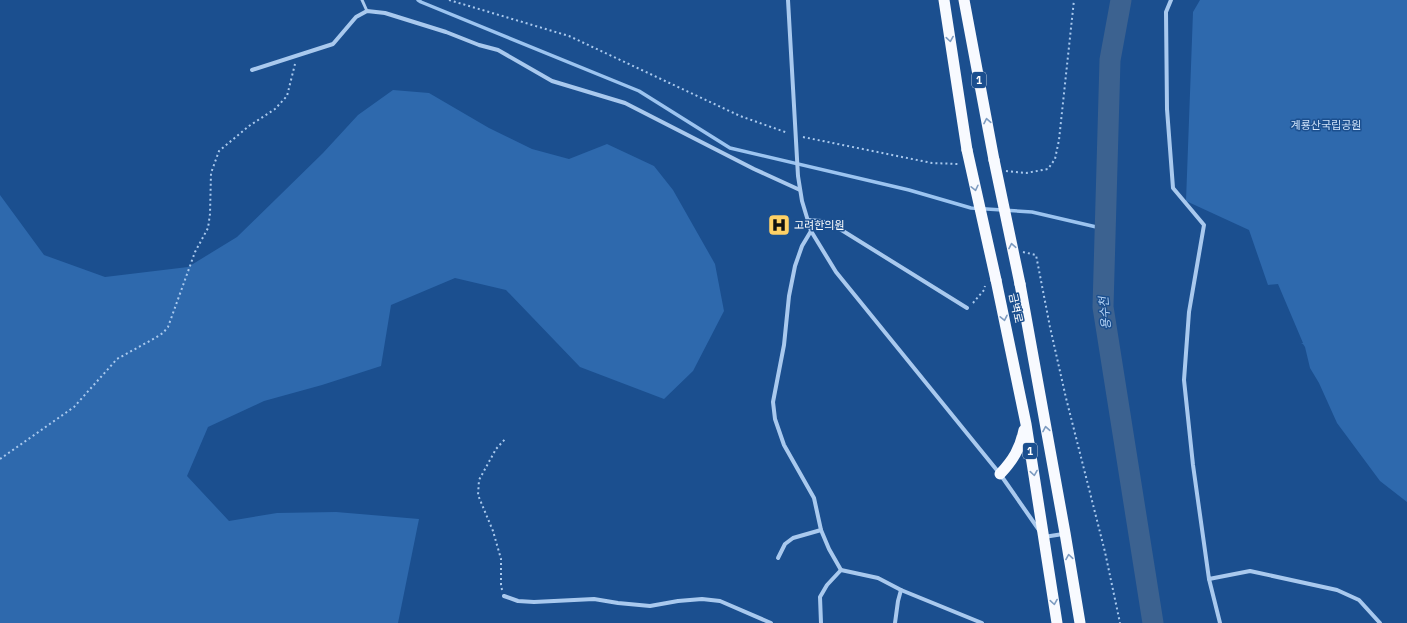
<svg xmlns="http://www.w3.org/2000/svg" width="1407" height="623" viewBox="0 0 1407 623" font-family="'IBM Plex Sans','Noto Sans KR',sans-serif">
  <rect width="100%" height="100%" fill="#1b4f8f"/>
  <g fill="#2e69ad">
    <path d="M1200,0H1407V502L1380,481L1337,423L1319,383L1310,368L1305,347L1303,344H1301L1303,343L1278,284L1268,285L1249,230L1186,201L1193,12Z"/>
    <path d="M393,90L429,93L489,128L532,149L569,159L607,144L654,166L673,190L715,264L724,311L693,371L664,399L580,367L506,290L455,278L391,305L381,366L322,385L264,401L208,427L187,476L229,521L277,513L336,512L419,519L398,623H0V195L44,255L105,277L188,267L237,237L323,153L358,115Z"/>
  </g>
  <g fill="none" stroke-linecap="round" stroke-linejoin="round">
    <path stroke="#9cc4f0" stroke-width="3.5" d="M418,0L421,2L639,91L730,148L909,190L971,208L1032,212L1105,229"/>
    <path stroke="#3c6290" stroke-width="21" d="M1121,0L1110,60L1103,307L1153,623"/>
    <g stroke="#a9c9ee" stroke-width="2" stroke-dasharray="2 3" stroke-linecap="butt">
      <path d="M449,0L569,36L740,116L788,133"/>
      <path d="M803,137L932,163L958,164"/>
      <path d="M1006,171L1026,173L1048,169L1055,159L1059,140L1074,0"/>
      <path d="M1023,252L1036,255L1050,327L1066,398L1105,552L1120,623"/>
      <path d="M973,303L984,290L985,286"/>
      <path d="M0,459L74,407L117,359L155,338L163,333L168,327L195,252L208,228L210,214L211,173L219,151L249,126L275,109L287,96L295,64"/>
      <path d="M502,590L501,585V559L493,531L478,495L479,480L496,449L506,438"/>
    </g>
    <path stroke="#a9c9ee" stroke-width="3" d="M362,0L367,11"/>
    <g stroke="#a9c9ee" stroke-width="4">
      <path d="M788,0L798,176L802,201L811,231L836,272L1000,474L1039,530"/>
      <path d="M1171,0L1166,12L1167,109L1173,188L1204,225L1189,312L1184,380L1193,465L1209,579L1250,571L1337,590L1359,600L1380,623"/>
      <path d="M252,70L333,44L356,17L367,11L385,13L446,32L479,45L498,50L552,81L625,103L754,169L800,190"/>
      <path d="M808,220L822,221L835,226L967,308"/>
      <path d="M811,231L802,246L795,266L789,296L784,345L773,402L775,419L784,445L814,498L821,530L829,549L841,570L878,578L901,590L982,623"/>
      <path d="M1044,537L1063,534"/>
      <path d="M778,558L785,544L793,538L821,530"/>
      <path d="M1209,579L1220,623"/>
      <path d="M504,596L518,601L534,602L594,599L618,603L650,606L678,601L702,599L720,601L771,623"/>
      <path d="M821,623L820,597L827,585L841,570"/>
      <path d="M895,623L898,601L901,590"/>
    </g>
    <g stroke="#f8faff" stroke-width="11">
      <path d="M944,0L967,150"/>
      <path d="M964,0L994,160"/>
      <path d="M996,280L1026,424L1057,623"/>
      <path d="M1020,284L1065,533L1080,623"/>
      <path d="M1000,474C1013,460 1020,449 1024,430"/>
    </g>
    <g stroke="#f8faff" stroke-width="11">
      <path d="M967,150L996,280"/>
      <path d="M994,160L1020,284"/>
    </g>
  </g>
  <defs><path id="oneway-chevron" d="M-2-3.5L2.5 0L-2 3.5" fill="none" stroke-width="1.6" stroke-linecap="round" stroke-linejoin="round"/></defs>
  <g stroke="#7e9cc1">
    <use href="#oneway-chevron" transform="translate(950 39) rotate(81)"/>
    <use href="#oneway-chevron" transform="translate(987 121) rotate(-101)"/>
    <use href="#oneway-chevron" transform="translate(975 188) rotate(77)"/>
    <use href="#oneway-chevron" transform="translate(1012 246) rotate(-101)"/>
    <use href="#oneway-chevron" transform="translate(1004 318) rotate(78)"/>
    <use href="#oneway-chevron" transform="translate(1046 429) rotate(-100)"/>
    <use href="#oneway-chevron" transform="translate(1034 473) rotate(81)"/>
    <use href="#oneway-chevron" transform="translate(1069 557) rotate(-99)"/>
    <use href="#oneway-chevron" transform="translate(1054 602) rotate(81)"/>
  </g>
  <defs>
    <g id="hospital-square" transform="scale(1.15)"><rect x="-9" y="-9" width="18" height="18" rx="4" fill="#ffd166" stroke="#1b4f8f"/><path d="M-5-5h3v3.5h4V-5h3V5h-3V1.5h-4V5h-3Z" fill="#111"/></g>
  </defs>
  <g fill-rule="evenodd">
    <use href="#hospital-square" x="779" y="225"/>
  </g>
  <g text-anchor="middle" stroke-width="3" stroke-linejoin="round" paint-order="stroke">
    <g fill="#1b4f8f" stroke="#bbcadd" stroke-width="1">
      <rect x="972" y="72" width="14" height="16" rx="3"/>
      <rect x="1023" y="443" width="14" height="16" rx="3"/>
    </g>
    <g font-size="10" font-weight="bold" fill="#fff">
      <text x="979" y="84">1</text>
      <text x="1030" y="455">1</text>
    </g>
    <g font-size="11" fill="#cfe3fa" stroke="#1b4f8f">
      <text x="1326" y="129">계룡산국립공원</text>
    </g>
    <g font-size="11" fill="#fff" stroke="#1b4f8f" text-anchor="start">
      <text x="794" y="229">고려한의원</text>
    </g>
    <g font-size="11" fill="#fff" stroke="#1b4f8f">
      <text transform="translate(1016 308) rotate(78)" y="4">금벽로</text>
    </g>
    <g font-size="12" font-style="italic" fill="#b5d3f5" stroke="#1b4f8f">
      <text transform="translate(1105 313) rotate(-95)" y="4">용수천</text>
    </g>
  </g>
</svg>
